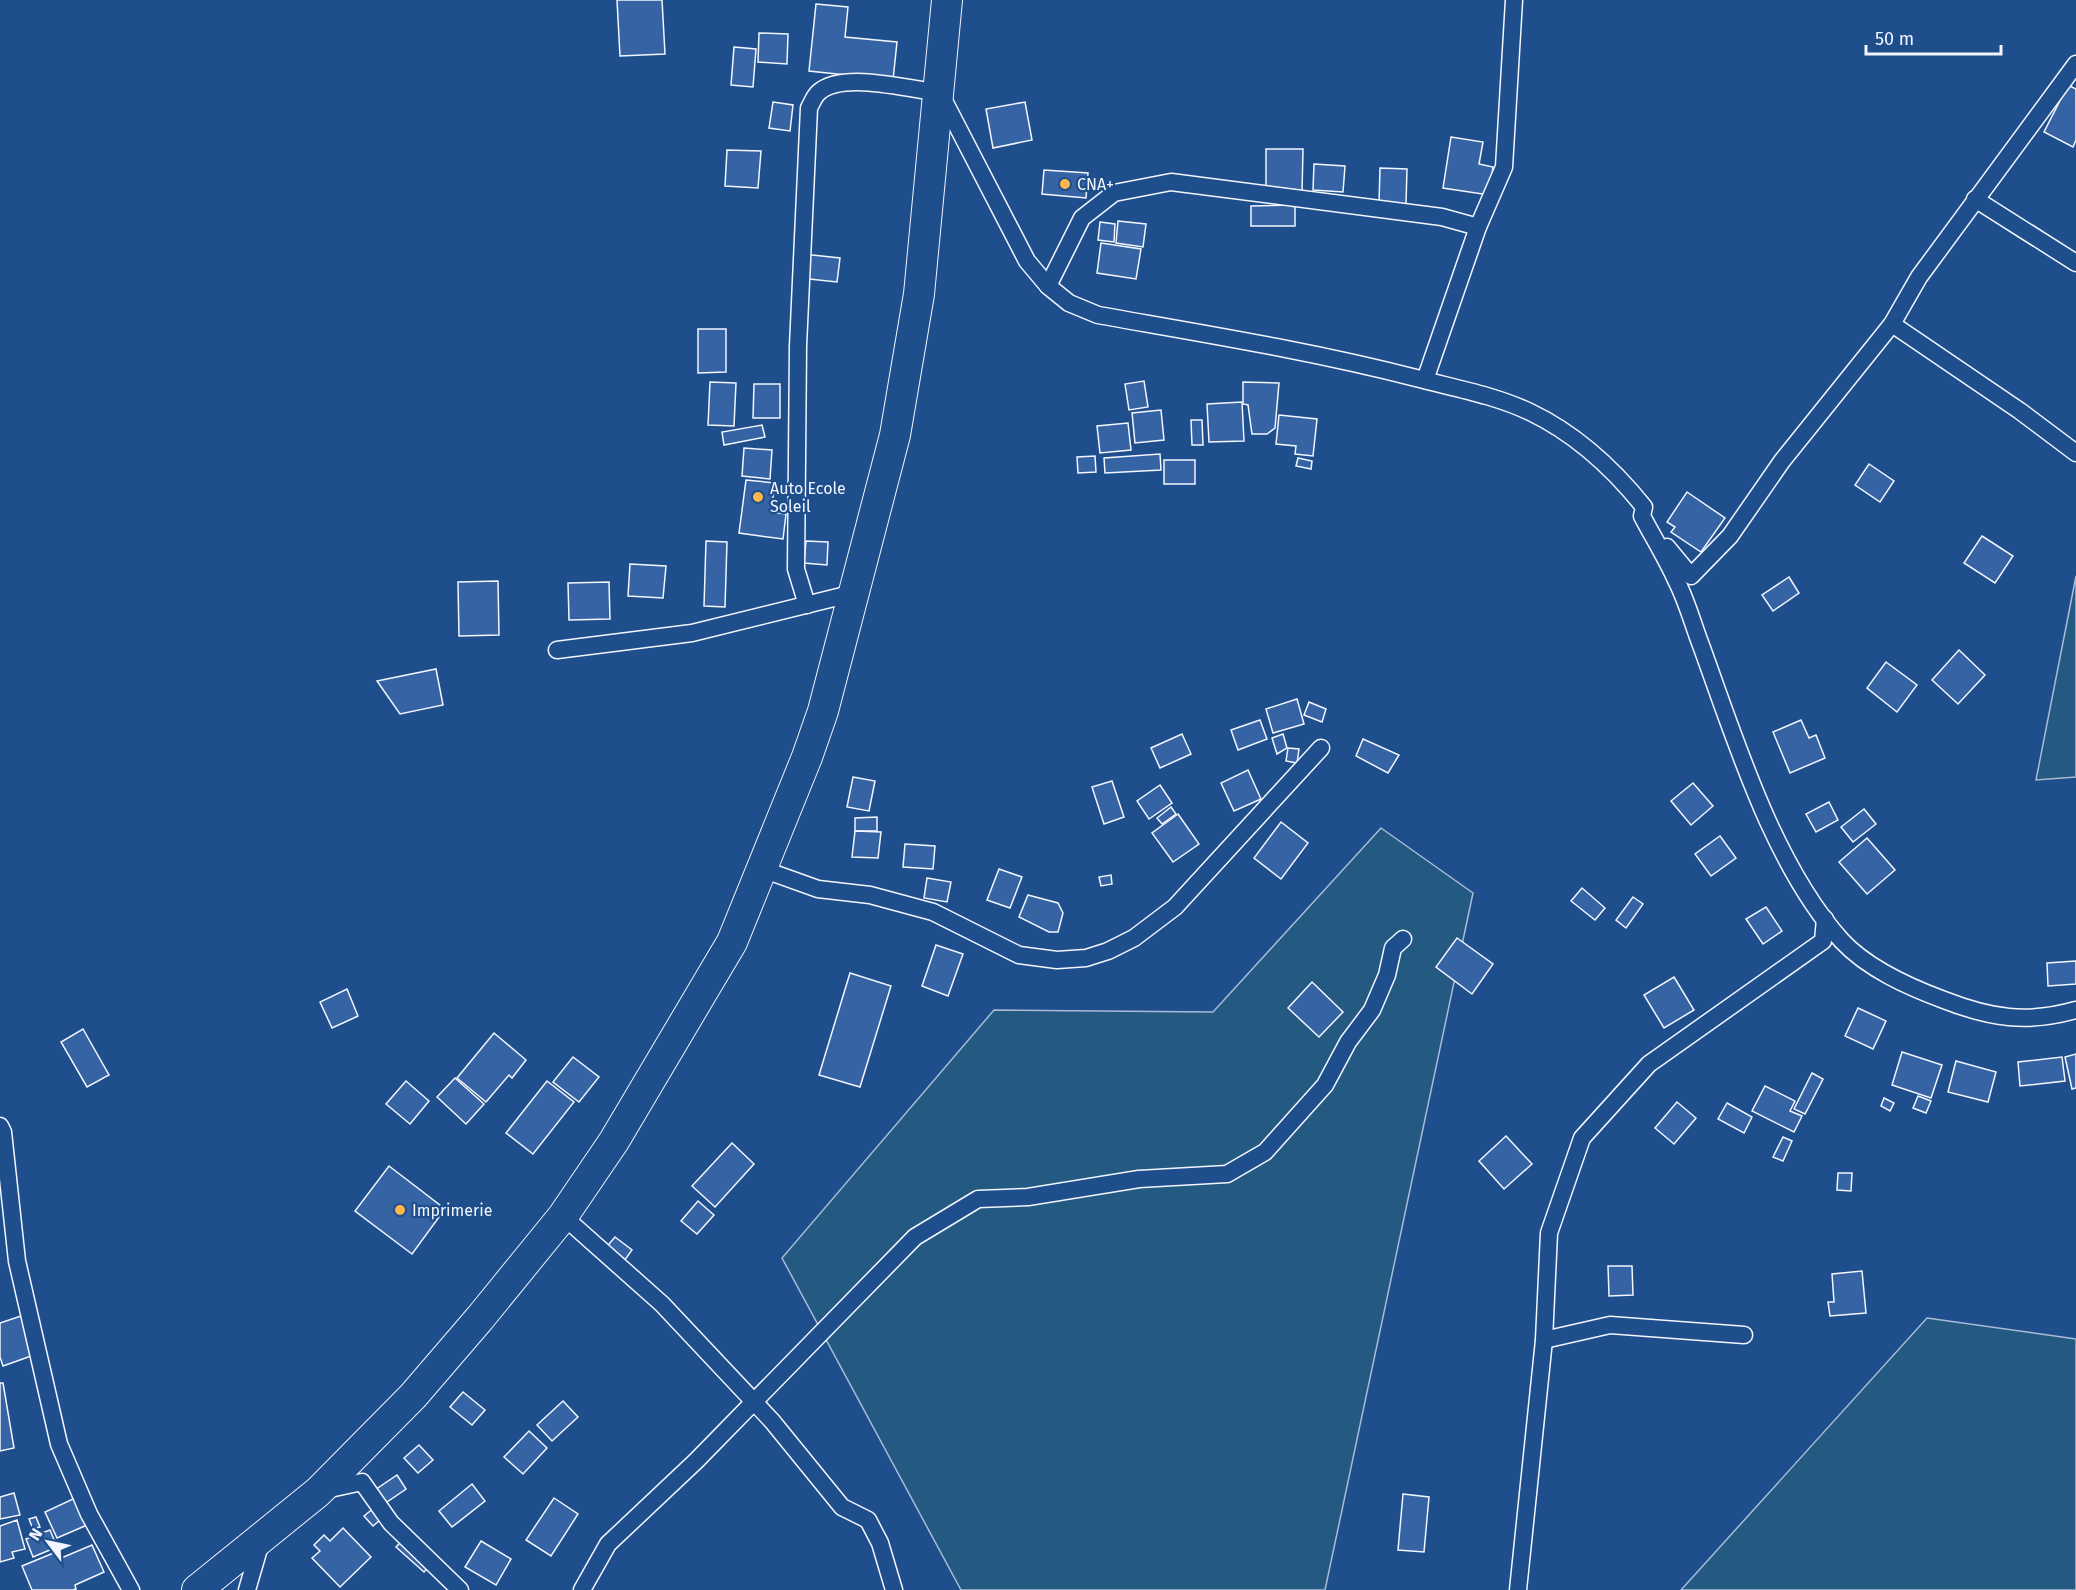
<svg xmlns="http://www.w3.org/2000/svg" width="2076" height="1590" viewBox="0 0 2076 1590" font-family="'Fira Sans',sans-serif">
  <rect width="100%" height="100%" fill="#1f4e8c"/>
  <g fill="#245a82" stroke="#a8bbd7" stroke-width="1.5">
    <path d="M2076,576V777L2036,780Z"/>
    <path d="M1381,828L1473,893L1325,1590H961L782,1258L994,1010L1213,1012Z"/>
    <path d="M1927,1318L2076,1339V1590H1681Z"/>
  </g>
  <g fill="#3563a3" stroke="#f2f6ff" stroke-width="1.5">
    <path d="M617,0H662L665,54L620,56Z"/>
    <path d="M816,4L848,7L845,37L897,42L893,80L809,71Z"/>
    <path d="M759,33L788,34L787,64L758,62Z"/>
    <path d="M734,47L756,49L753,87L731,85Z"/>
    <path d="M2068,85L2076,89V140L2073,147L2044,132Z"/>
    <path d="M773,102L793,105L790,131L769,128Z"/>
    <path d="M1025,102L1032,140L993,148L986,109Z"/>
    <path d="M1451,137L1483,142L1479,164L1493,167L1489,195L1443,188Z"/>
    <path d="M1266,149H1303L1302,193H1266Z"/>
    <path d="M727,150L761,151L758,188L725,186Z"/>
    <path d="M1314,164L1345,166L1343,192L1313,190Z"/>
    <path d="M1380,168L1407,169L1406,204L1379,203Z"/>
    <path d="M1044,170L1088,173L1086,198L1042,194Z"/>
    <path d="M1295,205V226H1251V206Z"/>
    <path d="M1118,221L1146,224L1143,247L1116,243Z"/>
    <path d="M1100,222L1115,224L1114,242L1098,240Z"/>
    <path d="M1101,243L1141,249L1136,279L1097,273Z"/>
    <path d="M803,254L840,258L837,282L800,278Z"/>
    <path d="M698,329H726V372L698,373Z"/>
    <path d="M1144,381L1148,407L1129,410L1125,384Z"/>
    <path d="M710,382L736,383L734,426L708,425Z"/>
    <path d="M1243,382L1279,383L1275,428L1267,434H1252L1248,405L1243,404Z"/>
    <path d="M754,384H780V418H753Z"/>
    <path d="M1242,402L1244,441L1209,442L1207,404Z"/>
    <path d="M1161,410L1164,440L1135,443L1132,413Z"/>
    <path d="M1279,415L1317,419L1313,456L1295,454L1296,446L1276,444Z"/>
    <path d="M1191,420H1202L1203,445H1192Z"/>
    <path d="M1128,423L1131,450L1100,453L1097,426Z"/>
    <path d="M762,425L765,437L724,445L722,432Z"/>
    <path d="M744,448L772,450L770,479L742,476Z"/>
    <path d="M1160,454L1161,470L1105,473L1104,458Z"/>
    <path d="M1095,456L1096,472L1078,473L1077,457Z"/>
    <path d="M1298,458L1312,461L1311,469L1296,466Z"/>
    <rect x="1164" y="460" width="31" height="24"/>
    <path d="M1869,464L1894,481L1880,502L1855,485Z"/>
    <path d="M746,480L775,483L771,512L786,514L783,539L739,533Z"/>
    <path d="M1687,492L1725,518L1701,552L1671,532L1675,527L1667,522Z"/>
    <path d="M1982,536L2013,556L1995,583L1964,563Z"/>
    <path d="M706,541L727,542L725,607L704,606Z"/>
    <path d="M806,541L828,542L827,565L804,563Z"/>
    <path d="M630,564L666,566L663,598L628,596Z"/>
    <path d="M1789,577L1799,593L1773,611L1762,595Z"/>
    <path d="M498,581L499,635L459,636L458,582Z"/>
    <path d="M609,582L610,619L569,620L568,583Z"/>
    <path d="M1959,650L1985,675L1958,704L1932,680Z"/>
    <path d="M1886,662L1917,685L1897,712L1867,688Z"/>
    <path d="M436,669L443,705L400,714L377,681Z"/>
    <path d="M1297,699L1304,724L1273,733L1266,709Z"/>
    <path d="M1309,702L1326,709L1322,722L1304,715Z"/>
    <path d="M1260,720L1267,739L1238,750L1231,730Z"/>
    <path d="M1801,720L1809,738L1816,735L1825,758L1790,773L1773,732Z"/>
    <path d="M1182,734L1191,754L1160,768L1151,748Z"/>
    <path d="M1283,734L1287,748L1277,754L1272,738Z"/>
    <path d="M1363,739L1399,755L1388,773L1356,756Z"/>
    <path d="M1288,748L1299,749L1297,763L1286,761Z"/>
    <path d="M1248,770L1261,799L1234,811L1221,783Z"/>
    <path d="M853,777L875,781L869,811L847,807Z"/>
    <path d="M1112,781L1124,817L1104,824L1092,787Z"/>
    <path d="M1693,783L1713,806L1691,825L1671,801Z"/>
    <path d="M1160,785L1172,803L1149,819L1137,801Z"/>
    <path d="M1829,802L1838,820L1816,832L1806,814Z"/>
    <path d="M1171,807L1176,814L1162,824L1157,818Z"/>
    <path d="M1864,809L1876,824L1853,842L1841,827Z"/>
    <path d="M1178,814L1199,844L1173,862L1152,833Z"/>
    <path d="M877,817V831H855V818Z"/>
    <path d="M1281,822L1308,843L1281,879L1254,858Z"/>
    <path d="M855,831L881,832L878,858L852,857Z"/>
    <path d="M1720,836L1736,858L1711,876L1695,854Z"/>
    <path d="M1867,838L1895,870L1867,894L1839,862Z"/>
    <path d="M905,844L935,846L933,869L903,867Z"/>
    <path d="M999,869L1022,877L1010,908L987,900Z"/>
    <path d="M1111,875L1112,884L1101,886L1099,877Z"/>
    <path d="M927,878L951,882L947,902L924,898Z"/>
    <path d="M1582,888L1605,908L1595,920L1571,901Z"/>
    <path d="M1028,895L1058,903L1063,913L1058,932H1049L1019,917Z"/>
    <path d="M1633,897L1643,904L1626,928L1616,920Z"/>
    <path d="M1766,907L1782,931L1763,944L1746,919Z"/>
    <path d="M1457,938L1493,964L1472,994L1436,967Z"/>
    <path d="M936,945L963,954L948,996L922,986Z"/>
    <path d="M2076,961V984L2048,986L2047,963Z"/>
    <path d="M850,973L891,986L860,1087L819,1075Z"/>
    <path d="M1674,977L1694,1010L1664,1028L1644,995Z"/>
    <path d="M1312,982L1343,1012L1319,1037L1288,1008Z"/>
    <path d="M347,989L358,1016L332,1028L320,1002Z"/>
    <path d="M1858,1008L1886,1021L1873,1049L1845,1036Z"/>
    <path d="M83,1029L109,1075L87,1087L61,1042Z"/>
    <path d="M494,1033L526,1060L512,1078L509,1075L486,1102L457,1078Z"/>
    <path d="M1902,1052L1942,1065L1931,1098L1892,1085Z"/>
    <path d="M2076,1054V1088L2072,1089L2065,1057Z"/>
    <path d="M573,1057L599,1077L579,1102L553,1082Z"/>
    <path d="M2062,1057L2065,1081L2020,1086L2018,1062Z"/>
    <path d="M1956,1061L1996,1072L1988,1102L1948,1092Z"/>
    <path d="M1812,1073L1823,1079L1805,1114L1794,1109Z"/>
    <path d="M455,1078L484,1104L466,1124L437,1097Z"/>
    <path d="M406,1081L429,1101L410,1124L386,1104Z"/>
    <path d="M547,1081L574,1102L533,1154L506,1133Z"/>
    <path d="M1765,1086L1795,1101L1790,1111L1802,1116L1794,1132L1752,1111Z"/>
    <path d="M1918,1096L1931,1101L1926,1113L1913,1108Z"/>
    <path d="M1884,1098L1894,1103L1890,1111L1881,1106Z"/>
    <path d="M1677,1102L1696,1118L1674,1144L1655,1128Z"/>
    <path d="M1727,1103L1752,1117L1744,1133L1718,1119Z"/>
    <path d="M1506,1136L1532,1164L1504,1189L1479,1161Z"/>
    <path d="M1783,1137L1792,1141L1783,1161L1773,1157Z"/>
    <path d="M732,1143L754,1164L715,1207L692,1186Z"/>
    <path d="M389,1166L445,1209L412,1254L355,1211Z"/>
    <path d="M1838,1173H1852L1851,1191L1837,1190Z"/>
    <path d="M698,1201L714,1215L697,1234L681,1221Z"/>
    <path d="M615,1237L632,1250L622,1264L604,1250Z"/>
    <path d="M1608,1266H1632L1633,1295L1609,1296Z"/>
    <path d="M1862,1271L1866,1313L1830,1316L1828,1302H1834L1832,1274Z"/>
    <path d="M21,1316L34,1355L3,1366L0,1357V1323Z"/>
    <path d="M0,1383H3L14,1448L0,1451Z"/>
    <path d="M463,1392L485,1410L472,1425L450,1407Z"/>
    <path d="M563,1401L578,1417L552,1441L537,1425Z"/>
    <path d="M529,1431L547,1448L523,1474L504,1457Z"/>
    <path d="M419,1445L433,1460L418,1473L404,1458Z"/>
    <path d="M397,1475L406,1489L384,1504L375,1490Z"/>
    <path d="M472,1484L485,1501L452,1527L439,1511Z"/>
    <path d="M14,1493L20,1515L0,1519V1497Z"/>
    <path d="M1403,1494L1429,1497L1424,1552L1398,1550Z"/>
    <path d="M75,1498L87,1525L57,1538L45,1512Z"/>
    <path d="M554,1498L578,1514L551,1556L526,1540Z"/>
    <path d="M380,1503L388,1513L373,1526L364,1516Z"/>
    <path d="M36,1517L40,1527L33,1529L29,1519Z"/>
    <path d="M17,1520L25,1549L12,1552L14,1558L0,1562V1526Z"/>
    <path d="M343,1528L371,1557L340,1587L312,1558L320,1551L314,1545L324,1535L330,1541Z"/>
    <path d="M50,1530L57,1547L33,1557L26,1539Z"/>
    <path d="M405,1538L433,1562L424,1572L396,1547Z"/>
    <path d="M481,1541L511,1559L496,1585L465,1567Z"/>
    <path d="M92,1545L104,1572L75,1585L76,1589L73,1590H32L22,1566L56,1552L59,1559Z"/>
  </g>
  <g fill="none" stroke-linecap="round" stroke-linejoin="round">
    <g stroke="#f2f6ff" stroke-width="19">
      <g id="street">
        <path d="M1975,199L2076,263"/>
        <path d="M1048,286L1082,218L1114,193L1171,182L1442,217L1478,227"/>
        <path d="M1892,324L2020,411L2076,453"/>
        <path d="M1425,380L1478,227L1504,167L1514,0"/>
        <path d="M1667,547L1691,576L1730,536L1782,461L1892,324L1919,277L2076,64"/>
        <path d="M807,605L796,569L798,346L809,108C812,103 814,96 819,92C843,71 909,89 940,93L1027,261L1048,286L1069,303L1098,315C1205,334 1311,351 1416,378C1454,388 1494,395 1530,412C1576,434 1612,467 1644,507L1642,516C1653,537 1666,558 1676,580C1687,601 1693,625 1702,648C1736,742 1774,866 1842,941C1868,969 1909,987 1944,1000C1990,1018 2027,1024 2076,1010"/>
        <path d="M557,650L692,633L854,593"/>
        <path d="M762,869L818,889L870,895L933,912L1019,955L1057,960L1086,958L1108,951L1134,938L1175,907L1321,748"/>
        <path d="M0,1126L3,1132L17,1261L59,1444L89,1514L131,1590"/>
        <path d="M563,1216L662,1304L772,1421L842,1507L868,1520L880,1543L894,1590"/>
        <path d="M1544,1340L1610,1325L1744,1335"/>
        <path d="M325,1490L362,1482L391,1523L460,1590"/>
        <path d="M247,1590L261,1542"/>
        <path d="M582,1590L608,1544L696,1461L915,1237L978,1199L1028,1197L1139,1179L1227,1174L1265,1152L1325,1085L1348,1042L1372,1010L1387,975L1393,948L1403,939"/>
        <path d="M1518,1590L1544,1340L1549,1233L1582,1138L1649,1064L1823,941L1825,919"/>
      </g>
    </g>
    <g stroke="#f2f6ff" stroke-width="32">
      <path id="highway" d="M197,1590L318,1492L413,1396L480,1318L563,1216L614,1141L732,942L807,757L823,711L895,435L919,294L947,0"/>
    </g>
    <use href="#street" stroke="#1f4e8c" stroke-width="16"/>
    <use href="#highway" stroke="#1f4e8c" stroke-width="30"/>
  </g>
  <g fill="#ffb74d" stroke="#1f4e8c" stroke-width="2">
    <circle cx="1065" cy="184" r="6"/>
    <circle cx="758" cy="497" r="6"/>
    <circle cx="400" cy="1210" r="6"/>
  </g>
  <g text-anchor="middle" stroke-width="4.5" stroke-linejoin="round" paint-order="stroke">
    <g font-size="16" fill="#f2f6ff" stroke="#1f4e8c" text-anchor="start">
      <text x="1077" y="190">CNA+</text>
      <text x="770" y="494">Auto Ecole<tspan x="770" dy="18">Soleil</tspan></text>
      <text x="412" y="1216">Imprimerie</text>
    </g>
  </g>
  <g transform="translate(48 1542) rotate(302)" stroke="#1f4e8c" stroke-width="4.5" paint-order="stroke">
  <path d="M0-4.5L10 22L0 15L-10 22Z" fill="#f2f6ff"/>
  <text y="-9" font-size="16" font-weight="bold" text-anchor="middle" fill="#f2f6ff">N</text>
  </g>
  <path d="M1866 45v9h135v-9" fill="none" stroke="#f2f6ff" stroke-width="3"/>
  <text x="1875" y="45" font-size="18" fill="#f2f6ff" stroke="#1f4e8c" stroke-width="4.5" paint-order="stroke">50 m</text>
</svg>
